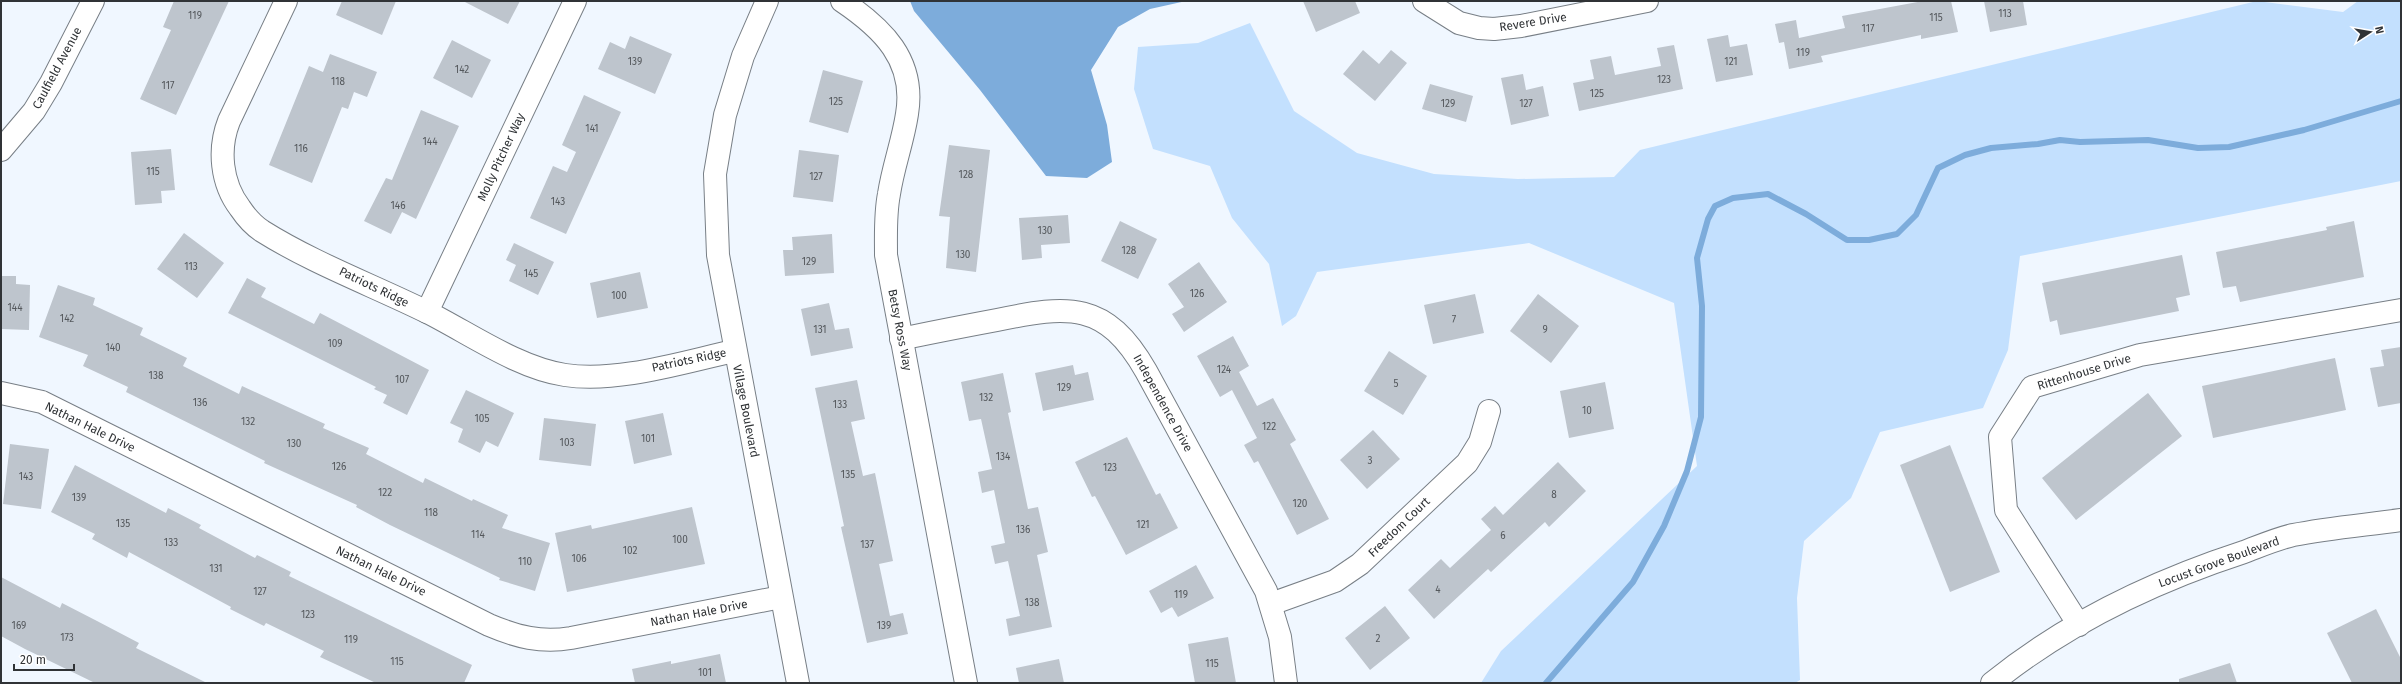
<svg xmlns="http://www.w3.org/2000/svg" width="2402" height="684" viewBox="0 0 2402 684" font-family="'Fira Sans',sans-serif">
  <rect width="100%" height="100%" fill="#f0f7ff"/>
  <path fill="#c3e0fe" d="M2257,1L2343,12L2358,1H2401V181L2020,256L2008,350L1983,408L1880,432L1851,498L1804,541L1797,598L1800,680L1795,683H1481L1501,651L1697,466L1674,303L1529,243L1317,272L1296,316L1282,326L1269,264L1232,218L1210,166L1153,149L1134,89L1138,47L1198,43L1250,23L1294,111L1357,153L1434,174L1518,179L1614,177L1640,150Z"/>
  <path fill="#7dacdb" d="M910,1H1186L1150,9L1118,27L1091,70L1107,125L1112,162L1087,178L1046,176L980,90L914,11Z"/>
  <g fill="none" stroke-linecap="round" stroke-linejoin="round">
    <path stroke="#7dacdb" stroke-width="6" d="M1546,683L1633,582L1664,526L1687,471L1701,417L1702,306L1697,258L1708,219L1715,206L1733,198L1768,194L1806,214L1847,240H1869L1897,234L1916,215L1938,168L1965,155L1991,148L2038,144L2060,140L2080,142L2148,140L2198,148L2229,147L2304,130L2401,101"/>
  </g>
  <g fill="#bec5cd">
    <path d="M174,1H229L176,115L140,99L171,30L163,27Z"/>
    <path d="M342,1H396L382,35L336,15Z"/>
    <path d="M463,1H520L508,24Z"/>
    <path d="M1303,1H1355L1360,13L1316,32Z"/>
    <path d="M1923,1H1951L1958,32L1921,39V35L1821,56L1823,62L1789,69L1784,42L1779,43L1775,24L1796,20L1799,38L1845,28L1842,16Z"/>
    <path d="M1984,1H2023L2027,25L1990,32Z"/>
    <path d="M1728,35L1730,47L1747,44L1753,75L1716,82L1707,39Z"/>
    <path d="M630,36L672,54L655,94L598,69L610,42L625,49Z"/>
    <path d="M452,40L491,60L472,98L433,78Z"/>
    <path d="M1674,45L1683,89L1579,111L1573,83L1594,79L1590,60L1611,56L1615,75L1661,66L1657,48Z"/>
    <path d="M1363,50L1379,64L1391,50L1407,63L1375,101L1343,74Z"/>
    <path d="M330,54L377,72L367,97L354,92L348,109L342,107L312,183L269,165L309,66L323,72Z"/>
    <path d="M823,70L863,81L848,133L809,122Z"/>
    <path d="M1523,74L1526,90L1543,86L1549,116L1511,125L1501,78Z"/>
    <path d="M1430,84L1473,96L1466,122L1422,109Z"/>
    <path d="M584,95L621,112L566,234L530,218L553,166L567,172L576,152L562,145Z"/>
    <path d="M421,110L459,126L416,219L402,212L391,234L364,221L386,178L392,180Z"/>
    <path d="M949,145L990,150L976,272L946,268L950,217L939,216Z"/>
    <path d="M171,149L175,190L161,191L162,203L135,205L131,152Z"/>
    <path d="M799,150L839,155L833,202L793,197Z"/>
    <path d="M1068,215L1070,243L1041,245L1042,258L1022,260L1019,218Z"/>
    <path d="M1120,221L1157,239L1138,279L1101,261Z"/>
    <path d="M2354,221L2364,277L2240,302L2236,286L2223,288L2216,252L2327,230L2326,227Z"/>
    <path d="M184,233L224,263L197,298L157,269Z"/>
    <path d="M832,234L834,273L785,276L783,250H793L792,237Z"/>
    <path d="M514,243L554,262L538,295L509,281L516,265L506,260Z"/>
    <path d="M2182,255L2190,295L2176,298L2179,311L2060,335L2057,320L2050,322L2042,283Z"/>
    <path d="M1199,262L1227,302L1184,332L1172,314L1184,307L1168,284Z"/>
    <path d="M640,272L648,308L597,318L590,283Z"/>
    <path d="M1,276H16V284L30,285L29,330L1,329Z"/>
    <path d="M247,278L266,288L261,297L314,324L320,313L429,370L407,415L383,403L387,395L374,389L376,387L228,313Z"/>
    <path d="M58,285L95,298L93,305L143,328L140,335L187,358L183,366L239,394L242,386L325,424L323,428L369,448L366,454L423,483L425,478L472,501L473,499L508,515L502,528L550,543L535,591L499,580L500,578L390,525L356,507L357,505L264,463L265,461L126,392L128,387L83,366L88,355L39,337Z"/>
    <path d="M1475,294L1484,333L1433,344L1424,305Z"/>
    <path d="M1538,294L1579,326L1551,363L1510,331Z"/>
    <path d="M829,303L835,330L849,328L853,348L811,356L801,309Z"/>
    <path d="M1233,336L1249,366L1239,372L1257,406L1273,398L1296,440L1290,444L1329,519L1297,535L1258,461L1254,463L1244,445L1257,438L1232,390L1220,397L1197,356Z"/>
    <path d="M2401,347V403L2378,407L2370,368L2384,366L2381,350Z"/>
    <path d="M1389,351L1427,376L1403,415L1364,391Z"/>
    <path d="M2335,358L2346,410L2213,438L2202,386Z"/>
    <path d="M1073,365L1075,375L1088,372L1094,400L1043,411L1035,373Z"/>
    <path d="M1003,373L1011,412L1008,413L1028,509L1038,507L1048,552L1037,555L1052,627L1009,636L1006,619L1020,616L1008,561L995,564L991,546L1005,543L994,490L982,493L978,472L992,469L981,419L969,421L961,382Z"/>
    <path d="M857,380L865,419L851,422L863,476L875,473L893,561L879,564L890,616L903,613L908,634L867,643L841,527L844,526L815,388Z"/>
    <path d="M1605,382L1614,429L1569,438L1560,391Z"/>
    <path d="M466,390L514,413L498,447L486,441L480,453L458,442L463,429L450,423Z"/>
    <path d="M2148,393L2182,436L2076,520L2042,478Z"/>
    <path d="M663,413L672,455L634,464L625,421Z"/>
    <path d="M544,418L596,424L591,466L539,460Z"/>
    <path d="M1373,430L1400,459L1367,489L1340,460Z"/>
    <path d="M1127,437L1156,495L1160,493L1178,528L1126,555L1095,496L1092,497L1075,462Z"/>
    <path d="M10,444L49,449L41,509L3,504Z"/>
    <path d="M1950,445L2000,572L1950,592L1900,465Z"/>
    <path d="M1558,462L1586,491L1549,527L1545,522L1491,572L1488,569L1434,619L1408,590L1441,559L1450,568L1491,530L1481,519L1495,506L1503,515Z"/>
    <path d="M75,465L166,513L168,508L201,525L199,528L255,558L257,555L291,572L289,576L472,665L464,683H376L320,657L324,651L266,623L264,626L230,609L231,607L129,552L127,558L92,539L95,534L51,512Z"/>
    <path d="M692,507L705,564L567,592L555,533L591,525L592,529Z"/>
    <path d="M1196,565L1214,598L1178,617L1172,607L1161,613L1149,591Z"/>
    <path d="M1,577L60,608L62,603L97,621L139,643L136,648L207,683H95L25,649L1,636Z"/>
    <path d="M1385,606L1410,638L1370,670L1345,638Z"/>
    <path d="M2376,609L2401,659V683H2352L2327,633Z"/>
    <path d="M1228,637L1236,683H1195L1188,644Z"/>
    <path d="M720,654L726,683H635L632,669L671,661V664Z"/>
    <path d="M1059,659L1064,683H1019L1016,668Z"/>
    <path d="M2230,663L2237,683H2179V679Z"/>
  </g>
  <g fill="none" stroke-linecap="round" stroke-linejoin="round">
    <g stroke="#787f86" stroke-width="24">
      <g id="minor">
        <path d="M286,1L229,121C218,149 221,183 240,208C246,217 253,225 262,231C313,263 372,285 427,312C469,333 518,368 565,375C618,383 683,362 734,351"/>
        <path d="M767,1L743,56L725,115L715,174L718,255L798,683"/>
        <path d="M842,1C882,28 916,60 907,114C903,141 893,167 889,194C885,214 886,234 886,255L966,683"/>
        <path d="M1424,1L1459,23L1479,28L1494,29L1521,26L1647,1"/>
        <path d="M1,150L34,111L51,83L93,1"/>
        <path d="M427,312L575,1"/>
        <path d="M901,339C933,332 965,326 997,320C1069,305 1106,301 1146,371L1266,591L1280,637L1286,683"/>
        <path d="M1,393L42,402L489,625C517,637 541,643 571,638L781,597"/>
        <path d="M1271,604L1335,581L1360,564L1467,463L1480,442L1489,411"/>
        <path d="M2079,625L2006,510L2000,437L2032,387L2140,355L2401,310"/>
        <path d="M1992,683C2065,624 2155,581 2244,552C2260,546 2276,539 2293,535C2328,528 2365,525 2401,520"/>
      </g>
    </g>
    <use href="#minor" stroke="#fff" stroke-width="22"/>
  </g>
  <g text-anchor="middle" stroke-width="4" stroke-linejoin="round" paint-order="stroke">
    <g font-size="10" fill="#54585c">
      <text x="2005" y="17">113</text>
      <text x="195" y="19">119</text>
      <text x="1936" y="21">115</text>
      <text x="1868" y="32">117</text>
      <text x="1803" y="56">119</text>
      <text x="635" y="65">139</text>
      <text x="1731" y="65">121</text>
      <text x="462" y="73">142</text>
      <text x="1664" y="83">123</text>
      <text x="338" y="85">118</text>
      <text x="168" y="89">117</text>
      <text x="1597" y="97">125</text>
      <text x="836" y="105">125</text>
      <text x="1448" y="107">129</text>
      <text x="1526" y="107">127</text>
      <text x="592" y="132">141</text>
      <text x="430" y="145">144</text>
      <text x="301" y="152">116</text>
      <text x="153" y="175">115</text>
      <text x="966" y="178">128</text>
      <text x="816" y="180">127</text>
      <text x="558" y="205">143</text>
      <text x="398" y="209">146</text>
      <text x="1045" y="234">130</text>
      <text x="1129" y="254">128</text>
      <text x="963" y="258">130</text>
      <text x="809" y="265">129</text>
      <text x="191" y="270">113</text>
      <text x="531" y="277">145</text>
      <text x="1197" y="297">126</text>
      <text x="619" y="299">100</text>
      <text x="15" y="311">144</text>
      <text x="67" y="322">142</text>
      <text x="1454" y="323">7</text>
      <text x="820" y="333">131</text>
      <text x="1545" y="333">9</text>
      <text x="335" y="347">109</text>
      <text x="113" y="351">140</text>
      <text x="1224" y="373">124</text>
      <text x="156" y="379">138</text>
      <text x="402" y="383">107</text>
      <text x="1396" y="387">5</text>
      <text x="1064" y="391">129</text>
      <text x="986" y="401">132</text>
      <text x="200" y="406">136</text>
      <text x="840" y="408">133</text>
      <text x="1587" y="414">10</text>
      <text x="482" y="422">105</text>
      <text x="248" y="425">132</text>
      <text x="1269" y="430">122</text>
      <text x="648" y="442">101</text>
      <text x="567" y="446">103</text>
      <text x="294" y="447">130</text>
      <text x="1003" y="460">134</text>
      <text x="1370" y="464">3</text>
      <text x="339" y="470">126</text>
      <text x="1110" y="471">123</text>
      <text x="848" y="478">135</text>
      <text x="26" y="480">143</text>
      <text x="385" y="496">122</text>
      <text x="1554" y="498">8</text>
      <text x="79" y="501">139</text>
      <text x="1300" y="507">120</text>
      <text x="431" y="516">118</text>
      <text x="123" y="527">135</text>
      <text x="1143" y="528">121</text>
      <text x="1023" y="533">136</text>
      <text x="478" y="538">114</text>
      <text x="1503" y="539">6</text>
      <text x="680" y="543">100</text>
      <text x="171" y="546">133</text>
      <text x="867" y="548">137</text>
      <text x="630" y="554">102</text>
      <text x="579" y="562">106</text>
      <text x="525" y="565">110</text>
      <text x="216" y="572">131</text>
      <text x="1438" y="593">4</text>
      <text x="260" y="595">127</text>
      <text x="1181" y="598">119</text>
      <text x="1032" y="606">138</text>
      <text x="308" y="618">123</text>
      <text x="19" y="629">169</text>
      <text x="884" y="629">139</text>
      <text x="67" y="641">173</text>
      <text x="1378" y="642">2</text>
      <text x="351" y="643">119</text>
      <text x="397" y="665">115</text>
      <text x="1212" y="667">115</text>
      <text x="705" y="676">101</text>
    </g>
    <g font-size="12" fill="#303336" stroke="#fff">
      <text transform="translate(1533 22) rotate(-9)" y="4">Revere Drive</text>
      <text transform="translate(57 68) rotate(-62)" y="4">Caulfield Avenue</text>
      <text transform="translate(501 157) rotate(-65)" y="4">Molly Pitcher Way</text>
      <text transform="translate(374 287) rotate(26)" y="4">Patriots Ridge</text>
      <text transform="translate(900 330) rotate(79)" y="4">Betsy Ross Way</text>
      <text transform="translate(689 360) rotate(-12)" y="4">Patriots Ridge</text>
      <text transform="translate(2084 372) rotate(-17)" y="4">Rittenhouse Drive</text>
      <text transform="translate(1163 403) rotate(61)" y="4">Independence Drive</text>
      <text transform="translate(746 411) rotate(79)" y="4">Village Boulevard</text>
      <text transform="translate(90 427) rotate(26)" y="4">Nathan Hale Drive</text>
      <text transform="translate(1399 527) rotate(-44)" y="4">Freedom Court</text>
      <text transform="translate(2219 562) rotate(-20)" y="4">Locust Grove Boulevard</text>
      <text transform="translate(381 571) rotate(26)" y="4">Nathan Hale Drive</text>
      <text transform="translate(699 613) rotate(-11)" y="4">Nathan Hale Drive</text>
    </g>
  </g>
  <rect width="2402" height="684" fill="none" stroke="#303336" stroke-width="4"/>
  <g transform="translate(2370 32) rotate(78)" stroke="#ffffff" stroke-width="3" paint-order="stroke">
  <path d="M0-3L7 15L0 10L-7 15Z" fill="#303336"/>
  <text y="-6" font-size="11" font-weight="bold" text-anchor="middle" fill="#303336">N</text>
  </g>
  <path d="M14 664v6h60v-6" fill="none" stroke="#303336" stroke-width="2"/>
  <text x="20" y="664" font-size="12" fill="#303336" stroke="#ffffff" stroke-width="3" paint-order="stroke">20 m</text>
</svg>
